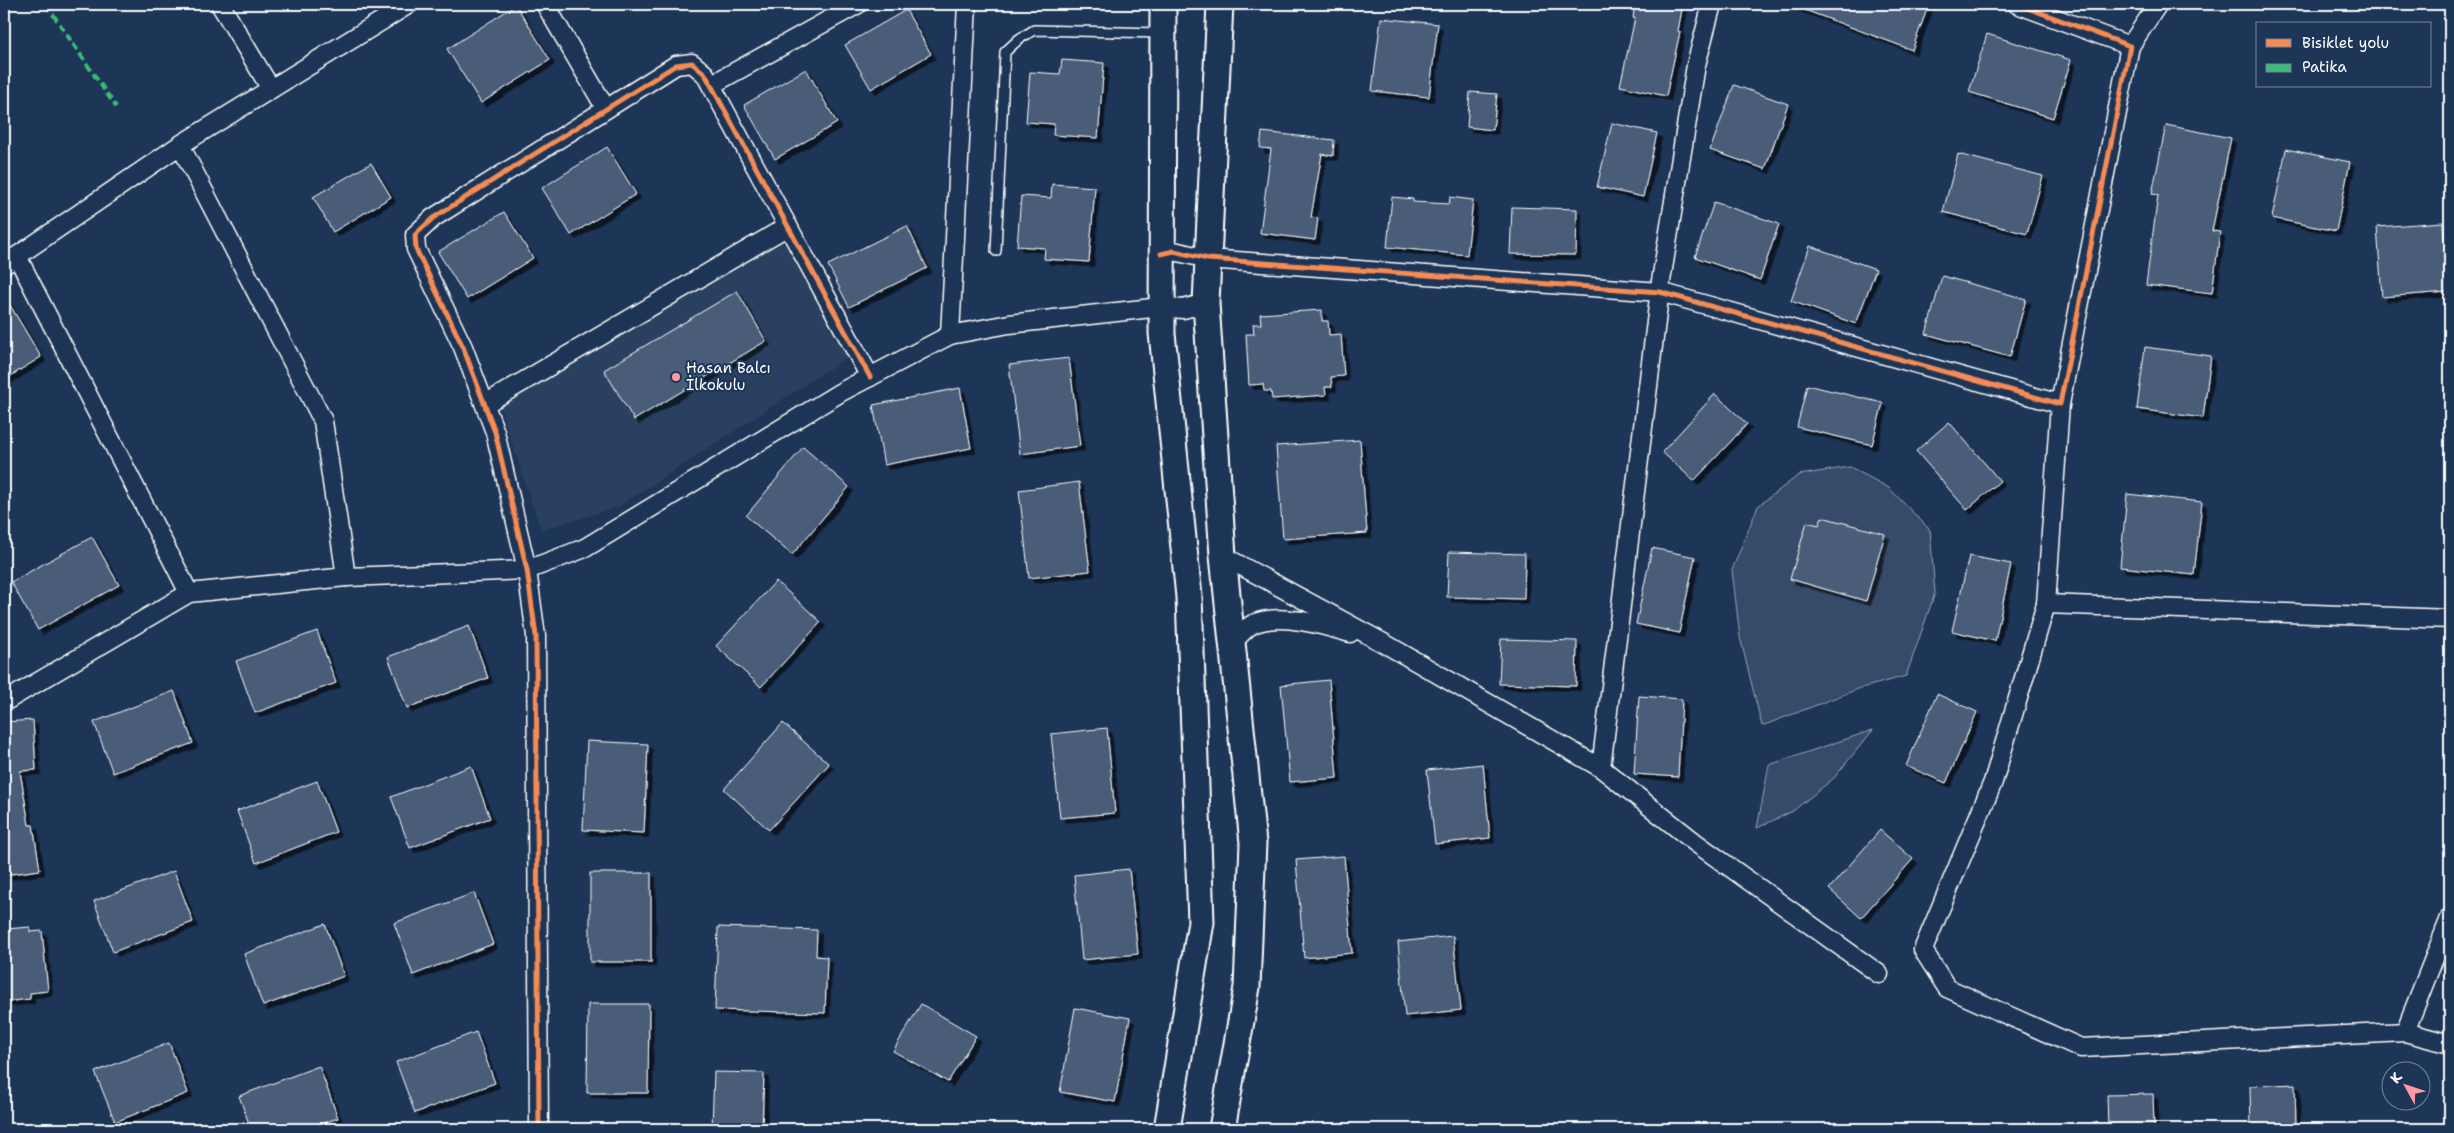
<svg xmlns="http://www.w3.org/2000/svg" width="2454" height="1133" viewBox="0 0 2454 1133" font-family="'Shantell Sans',sans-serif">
  <defs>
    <filter id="shadow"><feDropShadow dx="4.5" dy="4.5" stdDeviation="0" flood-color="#0009"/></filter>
  </defs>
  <rect width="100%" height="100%" fill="#1d3557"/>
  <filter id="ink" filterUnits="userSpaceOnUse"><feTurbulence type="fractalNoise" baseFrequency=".02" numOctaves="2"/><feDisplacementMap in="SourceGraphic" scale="10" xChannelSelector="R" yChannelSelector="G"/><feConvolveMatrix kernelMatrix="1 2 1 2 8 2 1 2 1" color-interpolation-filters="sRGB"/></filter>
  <g filter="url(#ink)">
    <g fill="#2a4161">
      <path d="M2075,4H2132L2128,9L2103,13Z"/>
      <path d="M783,239L849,356L618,507L541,530L497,398Z"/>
    </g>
    <g fill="#364b69" stroke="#9aa5b4">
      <path d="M1850,467L1889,488L1930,530L1935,593L1906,676L1858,689L1762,726L1740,637L1732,570L1758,506L1799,475Z"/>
      <path d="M1873,730L1834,778L1793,811L1757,828L1769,765Z"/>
    </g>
    <g fill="#4a5d79" stroke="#fff" filter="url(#shadow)">
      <path d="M1635,4H1683L1678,31L1680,32L1666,96L1620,86L1635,18H1633Z"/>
      <path d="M1794,4H1929L1912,50L1794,6Z"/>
      <path d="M516,5L550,60L481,103L447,49Z"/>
      <path d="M906,10L931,54L871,89L845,45Z"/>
      <path d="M1381,18L1438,24L1429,97L1372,91Z"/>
      <path d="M1987,34L2071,60L2053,118L1969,92Z"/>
      <path d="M1062,60L1104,63L1098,138L1053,135L1054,124L1026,122L1030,72L1060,74Z"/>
      <path d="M806,69L837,123L775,159L744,105Z"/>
      <path d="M1734,85L1788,104L1765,169L1710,150Z"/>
      <path d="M1470,92L1497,94L1493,130L1467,127Z"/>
      <path d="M1612,123L1657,133L1643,197L1597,187Z"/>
      <path d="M2166,125L2231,138L2212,231L2220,232L2212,293L2146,285L2158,195L2152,194Z"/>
      <path d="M1262,132L1334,140L1333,156L1322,154L1311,217L1318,218L1315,240L1260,233L1271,149L1260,148Z"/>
      <path d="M607,147L636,194L571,235L542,188Z"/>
      <path d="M2286,149L2350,162L2336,231L2272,218Z"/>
      <path d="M1958,154L2043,176L2027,234L1943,212Z"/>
      <path d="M371,163L391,197L333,232L313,197Z"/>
      <path d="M1052,184L1095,187L1089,262L1044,259L1045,248L1017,246L1021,196L1051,198Z"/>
      <path d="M1392,197L1413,199V202L1449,204L1450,197L1473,200L1467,255L1387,247Z"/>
      <path d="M1714,202L1779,224L1760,280L1695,257Z"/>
      <path d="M1512,207L1577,209L1576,255L1510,254Z"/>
      <path d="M504,212L533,258L467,299L438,252Z"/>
      <path d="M2443,222L2448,292L2382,297L2377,227Z"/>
      <path d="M907,226L927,268L849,307L828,265Z"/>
      <path d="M1810,246L1876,269L1856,324L1791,301Z"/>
      <path d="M1942,276L2026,299L2010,357L1926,334Z"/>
      <path d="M737,291L766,341L634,420L604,370Z"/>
      <path d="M4,295L41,357L4,380Z"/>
      <path d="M1322,310V321H1328L1329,335L1341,334L1344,376L1331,377L1332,387H1325L1326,395L1272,399L1271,391H1264L1263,384L1249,385L1246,334H1254L1253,324H1261L1260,314Z"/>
      <path d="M2145,347L2211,356L2203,418L2137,409Z"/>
      <path d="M1069,358L1080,446L1020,454L1009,365Z"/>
      <path d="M1807,385L1883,403L1872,445L1797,427Z"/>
      <path d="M960,388L971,448L884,465L873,405Z"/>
      <path d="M1715,394L1747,424L1694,481L1662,452Z"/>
      <path d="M1949,422L2000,481L1967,510L1916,451Z"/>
      <path d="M1360,440L1367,533L1283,539L1276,446Z"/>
      <path d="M803,447L849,487L792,555L746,516Z"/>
      <path d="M1079,482L1090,571L1029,578L1019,490Z"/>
      <path d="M2127,494L2202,502L2194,575L2120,567Z"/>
      <path d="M1822,517L1885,534L1866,601L1790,579L1807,522L1819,525Z"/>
      <path d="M92,537L119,585L38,630L11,582Z"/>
      <path d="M1652,548L1695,557L1679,633L1636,624Z"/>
      <path d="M1449,552L1525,554L1524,599L1447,597Z"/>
      <path d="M1969,556L2011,564L1995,641L1952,631Z"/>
      <path d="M776,581L821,622L761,687L716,646Z"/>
      <path d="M469,626L488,678L407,708L388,657Z"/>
      <path d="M317,631L336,683L255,713L236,661Z"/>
      <path d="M1501,639L1577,641L1576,686L1499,684Z"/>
      <path d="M1329,680L1337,778L1290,782L1281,685Z"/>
      <path d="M174,691L193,743L113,773L94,722Z"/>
      <path d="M1937,694L1977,712L1946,783L1906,766Z"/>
      <path d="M1639,696L1682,699L1678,777L1634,774Z"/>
      <path d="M33,720L36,770L20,771L29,825H33L40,870L4,875V722Z"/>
      <path d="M783,723L829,764L769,830L724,789Z"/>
      <path d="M1107,728L1115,813L1060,818L1051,734Z"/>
      <path d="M587,741L648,744L644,833L583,830Z"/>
      <path d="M1483,764L1490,838L1435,844L1427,770Z"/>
      <path d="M471,766L490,818L410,848L391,797Z"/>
      <path d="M317,781L336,832L256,863L237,811Z"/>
      <path d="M1880,830L1913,859L1861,918L1829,889Z"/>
      <path d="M1344,856L1352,953L1304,958L1296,860Z"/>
      <path d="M1129,869L1138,954L1082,960L1074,875Z"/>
      <path d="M174,871L193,922L113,952L94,901Z"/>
      <rect x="590" y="873" width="61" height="89"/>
      <path d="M474,893L493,944L413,975L394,923Z"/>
      <path d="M325,924L344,976L263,1006L244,954Z"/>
      <path d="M30,927V932L42,931L48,991L30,993V999L4,1002V949L8,948L6,929Z"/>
      <path d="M718,927L817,930L816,956L827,957L825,1013L715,1010Z"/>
      <path d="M1453,936L1461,1010L1405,1016L1398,942Z"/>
      <path d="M588,1004H649L648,1093H587Z"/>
      <path d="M921,1004L976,1036L948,1082L893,1051Z"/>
      <path d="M1075,1008L1130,1018L1115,1102L1060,1092Z"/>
      <path d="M476,1032L495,1083L415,1113L396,1062Z"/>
      <path d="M169,1043L188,1093L115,1122L95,1072Z"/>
      <path d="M319,1066L338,1118L307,1129H251L239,1096Z"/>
      <path d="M714,1072L764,1073L762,1129H712Z"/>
      <path d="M2295,1084L2296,1129H2251L2250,1086Z"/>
      <path d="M2153,1094L2154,1129H2108L2107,1095Z"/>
    </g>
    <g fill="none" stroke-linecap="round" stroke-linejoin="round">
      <g stroke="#fff" stroke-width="12">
        <path id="lane" d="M996,251L1005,52L1019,39L1034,30L1160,33"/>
      </g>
      <g stroke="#fff" stroke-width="21">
        <g id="street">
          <path d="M220,4L271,89"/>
          <path d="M545,4L606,109"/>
          <path d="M2130,46L2158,4"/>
          <path d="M711,85L858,4"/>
          <path d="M180,145L323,421L346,577"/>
          <path d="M1161,254L1174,251L1208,259L1660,292L2060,404L2130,46L2017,4"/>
          <path d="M17,256L189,593"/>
          <path d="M4,265L180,145L409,4"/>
          <path d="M950,335L967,4"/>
          <path d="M485,404L788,226"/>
          <path d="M2060,404L2046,604L1993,782L1923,950L1947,988L2081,1048L2405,1032L2450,1044"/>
          <path d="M1223,556L1389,646L1601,768L1696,843L1879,974"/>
          <path d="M2046,604L2450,619"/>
          <path d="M1232,643C1238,637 1246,627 1253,624C1279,612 1324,625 1350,633"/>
          <path d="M4,702L189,593L346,577L527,570L585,548L841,392L950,335L1009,324L1161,307L1183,309L1206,303"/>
          <path d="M1601,768L1661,281L1696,65L1712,4"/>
          <path d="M2405,1032L2450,918"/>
          <path d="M539,1129L536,636L527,570L495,432L463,347L416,249L415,235L433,218L676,65L692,63L705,74L870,377"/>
        </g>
      </g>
      <g stroke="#fff" stroke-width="29">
        <g id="secondary">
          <path d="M1163,4L1162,333L1189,597L1201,922L1167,1129"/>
          <path d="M1220,4L1206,303L1223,556L1253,843L1247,987L1222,1129"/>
        </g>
      </g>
      <use href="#lane" stroke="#1d3557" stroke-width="9"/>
      <use href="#street" stroke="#1d3557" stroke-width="18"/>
      <use href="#secondary" stroke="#1d3557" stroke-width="25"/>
      <path stroke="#3abd76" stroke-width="4" stroke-dasharray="8 4" stroke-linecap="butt" d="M46,4L116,107"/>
      <g stroke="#1d3557" stroke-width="8">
        <g id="cycleway">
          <path d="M1161,254L1174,251L1208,259L1660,292L2060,404L2130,46L2017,4"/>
          <path d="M539,1129L536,636L527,570L495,432L463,347L416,249L415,235L433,218L676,65L692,63L705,74L870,377"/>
        </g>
      </g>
      <use href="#cycleway" stroke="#f68b52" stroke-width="5"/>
    </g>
  </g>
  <circle fill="#ff9aa2" stroke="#1d3557" stroke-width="2" cx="676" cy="377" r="5"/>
  <g text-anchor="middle" stroke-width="4" stroke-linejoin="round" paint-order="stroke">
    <g font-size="15" fill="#fff" stroke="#1d3557" text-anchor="start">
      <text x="686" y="373">Hasan Balcı<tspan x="686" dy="17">İlkokulu</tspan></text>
    </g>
  </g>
  <rect width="2454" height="1133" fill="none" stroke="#1d3557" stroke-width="20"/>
  <rect x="10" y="10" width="2434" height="1113" fill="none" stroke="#fff" stroke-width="2" filter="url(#ink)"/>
  <rect x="2256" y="22" width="175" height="65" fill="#1d3557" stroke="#77869a"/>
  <rect x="2266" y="39" width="25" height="8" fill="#f68b52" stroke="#77869a"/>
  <text x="2302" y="48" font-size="15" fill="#ffffff">Bisiklet yolu</text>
  <rect x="2266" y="64" width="25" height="8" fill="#3abd76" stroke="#77869a"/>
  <text x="2302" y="72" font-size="15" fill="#ffffff">Patika</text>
  <g transform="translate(2406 1086) rotate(310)"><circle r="24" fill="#1d3557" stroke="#77869a"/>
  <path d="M0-4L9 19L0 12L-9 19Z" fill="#ff9aa2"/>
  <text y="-8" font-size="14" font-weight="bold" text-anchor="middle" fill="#ffffff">K</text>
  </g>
</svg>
